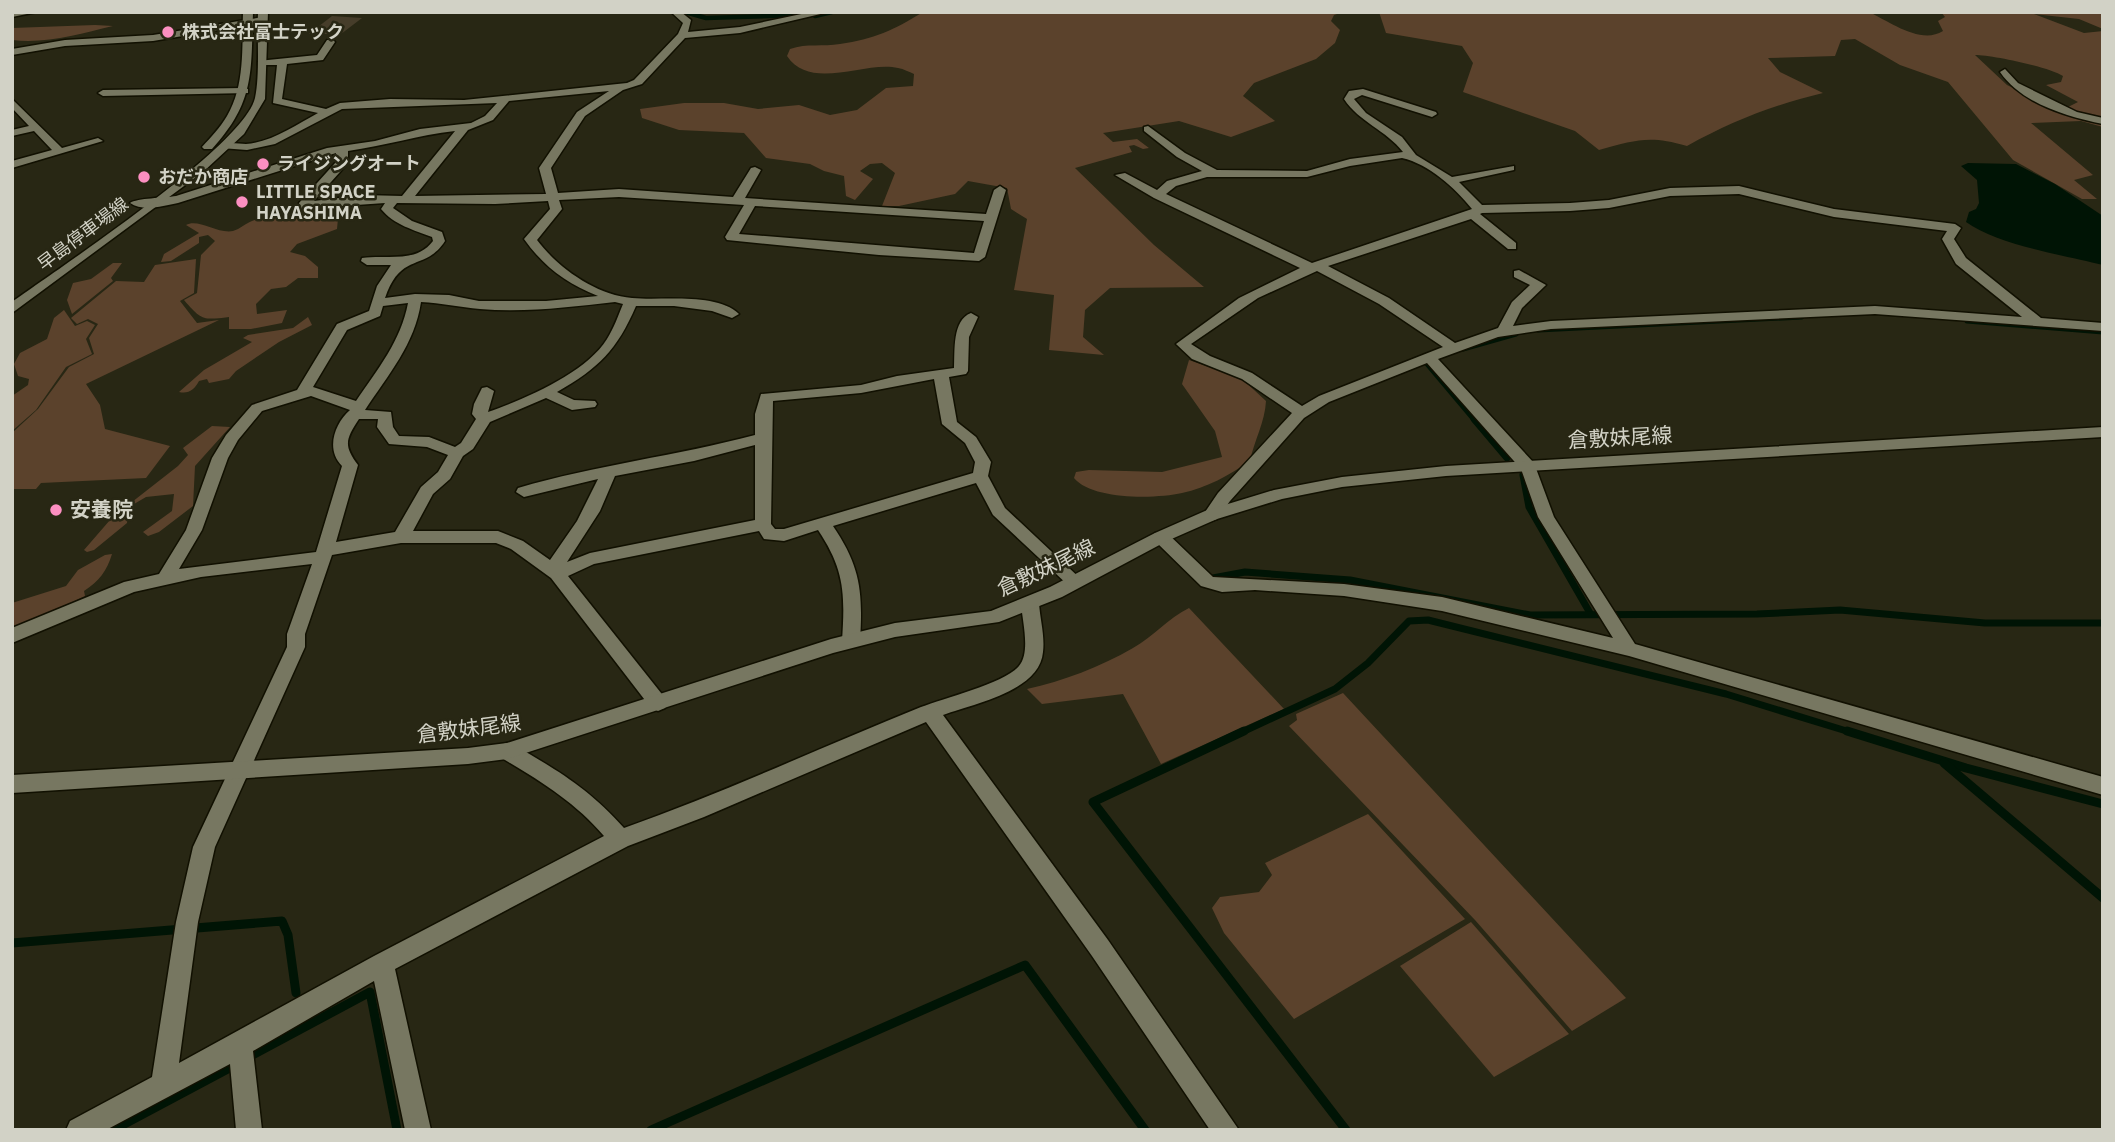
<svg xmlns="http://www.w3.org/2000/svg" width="2115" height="1142" viewBox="0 0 2115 1142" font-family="'IBM Plex Sans','Noto Sans JP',sans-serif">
  <rect width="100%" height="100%" fill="#282714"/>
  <g fill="#5b422c">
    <path d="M923,12H1343L1334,15L1331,21L1340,30L1335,43L1316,59L1254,83L1243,96L1275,121L1231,137L1179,121L1103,133L1113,142L1137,139L1149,148L1143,149L1134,145L1129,146L1132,152L1075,168L1154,245L1204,287L1110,288L1085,310L1083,337L1104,355L1049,350L1054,295L1014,290L1027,219L1011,209L1007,188L968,181L955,194L899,206H882L895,173L882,163L870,164L860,171L873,179L855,200L846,196L844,176L824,171L810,164L766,158L744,133L679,130L642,118L640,109L684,103H724L758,109L799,105L830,115L857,110L886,88L913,86L914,74C909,72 904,69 898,68C866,60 811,92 787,56L790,49C807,43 823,47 840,44C874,39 894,30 923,12Z"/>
    <path d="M1379,12H1869C1890,22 1921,45 1943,31L1938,21L1945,17L1941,12H2103V29L2079,19L2034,14L2084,33L2103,31V120L2075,113L2066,108L2078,102L2046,85L2061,82L2063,76C2049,67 1992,55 1975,55L2007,85L2046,104L2103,122V127L2081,121L2031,123L2093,175L2074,180L2097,199H2082L2013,160L1948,82L1900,65L1855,39L1841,40L1835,56L1768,58L1780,72L1823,93C1773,105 1732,121 1687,146C1649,135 1636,140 1599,150L1575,131L1463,92L1473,63L1462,46L1386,33Z"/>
    <path d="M95,25L113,26C79,34 47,44 12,40V28Z"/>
    <path d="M339,208L337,229L297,244L290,252L305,256L318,267V278H298L286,287L271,289L256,304L257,314L287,310L282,323L251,329H229V317C203,320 202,321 184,300L197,293L201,255L215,241L208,235L199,237V243L171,261L161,262L164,254L199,233L186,225C198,218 217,234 233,231C240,229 246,223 252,221C279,212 311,212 339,208Z"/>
    <path d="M196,259L194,293L180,301L197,323L219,320L86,384L100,405L105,429L170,446L146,478L41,483L36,489H12V433L38,409L69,367L94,354L89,338L98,324L88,319L77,324L71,318L116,281L144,282L155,265Z"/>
    <path d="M113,263H122L111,278L113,281L72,314L67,300L73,283L91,279Z"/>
    <path d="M64,310L75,326L87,321L95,325L86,339L92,354L66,367L36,410L12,431V396L28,385L29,379L18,376L14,364L20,353L47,339L54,318Z"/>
    <path d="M308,317L312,325L279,342L236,371L229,379L209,383L207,379L199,381C194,390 189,394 179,392L204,370L252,342L243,338L248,335L293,328Z"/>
    <path d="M1189,360L1241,378L1266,401C1265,422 1254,441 1250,461C1229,475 1207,488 1182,493C1155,499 1092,500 1074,478L1076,472L1089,470L1162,472L1222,457L1215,431L1182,384Z"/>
    <path d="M212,426L230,427L195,466L193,506L159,532L148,536L143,532L172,511L174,494L146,497L129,507L127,523L94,550L87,552L84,550L123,505L132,502L178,466L188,455L183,448Z"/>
    <path d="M112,554C107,571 99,581 84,591L85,596L12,631V603L66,586L78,570L105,555Z"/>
    <path d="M1189,608L1284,709L1161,764L1123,694L1042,704L1027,689C1063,681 1100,667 1133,648C1153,637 1168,618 1189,608Z"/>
    <path d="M1343,693L1626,998L1572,1031L1475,920L1289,726L1297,720L1296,714Z"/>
    <path d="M1368,814L1465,919L1294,1019L1224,933L1212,908L1220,897L1259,892L1272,875L1265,863Z"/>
    <path d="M1471,922L1569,1034L1494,1077L1400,966Z"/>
  </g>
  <path fill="#001405" d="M1968,163L2016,164L2055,184L2103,216V265C2063,255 1998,245 1966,222L1969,212L1976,209L1979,203L1977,180L1961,166Z"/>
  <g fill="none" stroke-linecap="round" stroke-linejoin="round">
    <g stroke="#001405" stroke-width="4.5">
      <path d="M685,12L706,18L799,15"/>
      <path d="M815,16L832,12"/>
    </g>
    <g stroke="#001405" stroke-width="5">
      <path d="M1967,321L2103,332"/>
      <path d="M1538,330L1802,317"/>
      <path d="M1463,349L1516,334"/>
      <path d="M1430,363L1427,364L1475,421"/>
    </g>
    <g stroke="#001405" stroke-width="7">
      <path d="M1474,419L1507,458"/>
      <path d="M1523,475L1529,507L1590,613"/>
      <path d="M1213,578L1245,572L1350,580L1530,615L1757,614L1840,610L1985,623H2103"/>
      <path d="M1240,733L1335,689L1368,663L1409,621L1428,620L1726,694L1853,733"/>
    </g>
    <g stroke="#001405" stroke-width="9">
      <path d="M1244,731L1093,802L1346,1130"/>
      <path d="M1847,731L1966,768L2103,804"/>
      <path d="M1944,763L2103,898"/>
      <path d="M12,943L282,921L288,935L296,993"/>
      <path d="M247,1058L370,992L397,1130"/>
      <path d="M113,1130L237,1064"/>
      <path d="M651,1130L1025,965L1145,1130"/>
    </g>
  </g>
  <path fill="#463d2a" d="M332,16L362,18L341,34H309Z"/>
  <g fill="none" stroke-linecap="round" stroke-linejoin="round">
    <g stroke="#111001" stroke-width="3">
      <g id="street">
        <path d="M12,12H37L12,17Z"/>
        <path d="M671,12H681L691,20L688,32L740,27L811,12H829L740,33L685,38L642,84L623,90L585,116L551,168L558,193L619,189L733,197L751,168L755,167L761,170L745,198L986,214L994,190L1000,186L1006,190L985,257L979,261L879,255L727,240L725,237L744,205L619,197L559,200L562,209L537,240C558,268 596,295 632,298C662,301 716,292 739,314L732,318L712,311L674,306H636C617,350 599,368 557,392L574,400L595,401L597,404L595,407L572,410L546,398L490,422L473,449L463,456L450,479L433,494L413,531H498L523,541L550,560L577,521L598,479L524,497L516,492L518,488C596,465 676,456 755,435V414L761,394L861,385L897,376L954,368C955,351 952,320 971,313L978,317L969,337L968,371L966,374L949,377L957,422L976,437L991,462L988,476L1005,508L1084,582L1081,586H1069L993,515L976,483L833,526C861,567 863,593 860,641L858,646H844L842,641C845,595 845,570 818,530L784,541L764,539L759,531L594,564L568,576L665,698L668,703L665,708L658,711L651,708L551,578L511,549L496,543H401L332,555L305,634V647L215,847L198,922L179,1063L374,956L604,836C575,802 539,780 500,757L497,751L500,745L507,743L514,745C559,771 589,789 624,828C725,792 822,747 921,707C944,698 1005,683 1019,666C1031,652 1022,620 1021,603L1024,598H1036L1039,603C1040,619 1045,636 1043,652C1040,691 974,704 943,715L1108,940L1239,1130H1210L1092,956L926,722L704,817L628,846L395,969L431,1130H405L374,981L253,1051L262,1130H236L230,1064L106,1130H66L70,1121L152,1077L176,922L193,847L287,647V634L312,564L201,577L134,592L12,643V628L124,582L159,574L186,530L212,458L226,435L252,405L297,390L337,324L369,311L377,286L391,265H367L361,261L362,258C386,254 416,264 433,241L432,237C414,230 394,225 381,209L385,203L299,209V203L336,162V153L178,203C163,206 143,212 130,203C137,198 164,198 176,196L327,148L375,141L420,129L471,123L485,116L497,103L342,109L275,144L247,150L221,148L219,146C227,141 237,144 246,144C272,142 296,125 318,113L273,103L277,65H258V61L317,55L327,40H333L335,42L323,60L287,64L282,99L326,109L340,103L390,99L464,100L627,83L634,80L678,34L683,23ZM609,91L577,112L539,168L546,194L415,196L468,130L493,120L509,101ZM455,131L402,196L363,195L314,201L348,163V151C384,146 419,135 455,131ZM548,201L550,209L524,239C544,267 566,283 598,296L546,301H479L449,295L415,294L385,298C401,251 425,272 445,241L442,232L412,221L393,208L397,203L495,204ZM755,206L984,221L974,253L739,234ZM421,302C441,303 460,307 480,309C525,313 570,307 615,302L623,304C618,316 614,328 607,339C586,373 525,399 488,412L494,391L487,387L482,388L474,404L472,414L476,419L461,443L455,447L429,437L399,436L393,427L391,412L365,410C388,375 415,344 421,302ZM408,303C401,341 377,370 356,401L313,387L347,330L380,316L383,306ZM934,379L942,424L965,443L975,462L973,473L784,529H775L771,524L773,401L861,393ZM311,396L350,410C335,423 325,449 342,466L316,552L179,569L202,530L228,458L238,440L262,411ZM359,419H378L377,427L389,444L427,447L448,455L438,472L421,487L395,532L336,542L358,465C343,445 346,439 359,419ZM755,445V520L590,553L567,562L600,511L615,476L694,461Z"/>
        <path d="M263,17L266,18V22L153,41L65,46L12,55V49L65,40L153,35Z"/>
        <path d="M2005,69L2018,83L2077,112L2103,118V124C2067,117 2021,103 2000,72Z"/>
        <path d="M244,88L248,89V93L103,96L98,93L103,90Z"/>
        <path d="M1363,89L1436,112L1437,114L1432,117L1362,95L1354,99L1366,113L1402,137L1416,155L1452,177L1514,166V170L1459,182L1482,205L1570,203L1609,200L1670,188L1739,186L1834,209L1955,224L1961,228L1954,239L1966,258L2041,318L2103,323V331L1875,314L1551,329L1498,337L1438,359L1534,463L1554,517L1635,644L2103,777V795L1629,656L1442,611L1344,596L1255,590L1222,592L1201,586L1155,541L1153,537L1155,533H1167L1213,577L1344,584L1442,597L1613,638L1538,517L1521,469L1427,363L1329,402L1304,418L1230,501L1217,519L1211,521L1203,515L1218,493L1292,413L1242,379L1192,359L1176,344L1239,298L1300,268L1154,198L1115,175L1125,173L1157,190L1167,181L1202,171L1177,157L1144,131V127L1148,126L1185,153L1217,170L1307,171L1350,159L1403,152C1386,130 1359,122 1344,99L1349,91ZM1402,158C1429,164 1455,188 1472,209L1312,263L1166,194L1176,186L1207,177H1307L1350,166ZM1739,194L1834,217L1947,231L1942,239L1956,264L2022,317L1875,306L1551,321L1513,326L1522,308L1546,285L1519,270L1514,271V277L1530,285L1512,302L1498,328L1455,343L1389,298L1328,266L1471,219L1508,249H1516V243L1480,214L1482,213L1570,211L1609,208L1670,196ZM1317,271L1379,304L1443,347L1319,396L1302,406L1252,373L1210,356L1191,344L1258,298Z"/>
        <path d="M12,99L62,148L98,138L103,141L12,168V161L52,150L34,131L12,136V130L29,126L12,108Z"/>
      </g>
    </g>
    <g stroke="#111001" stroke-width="3">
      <g id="secondary">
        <path d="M243,12H253C251,73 255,102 212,149H204L202,147C211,137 220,128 227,116C245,86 242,47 243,12Z"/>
        <path d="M258,12H268L265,99L244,134L203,172L12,313V302C59,268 244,146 255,98C260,75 257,37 258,12Z"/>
        <path d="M2103,427V437L1446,476L1342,487L1282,499L1217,519L1167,541L1062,597L999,622L895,637L833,653L507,759L468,764L12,793V775L468,748L507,743L831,639L895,623L991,611L1050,587L1155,533L1205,511L1274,490L1342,477L1446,466Z"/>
      </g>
    </g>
    <use href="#street" fill="#777761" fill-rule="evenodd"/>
    <use href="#secondary" fill="#777761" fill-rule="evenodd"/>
  </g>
  <g fill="#fc8fc1" stroke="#282714" stroke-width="2.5">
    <circle cx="168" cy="32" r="7"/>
    <circle cx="263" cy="164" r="7"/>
    <circle cx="144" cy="177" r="7"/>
    <circle cx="242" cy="202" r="7"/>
    <circle cx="56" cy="510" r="7"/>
  </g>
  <g text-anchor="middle" stroke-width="5" stroke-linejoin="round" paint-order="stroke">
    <g font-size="18" font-weight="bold" fill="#d2d2c6" stroke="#282714" text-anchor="start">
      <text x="182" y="38">株式会社富士テック</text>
      <text x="277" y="170">ライジングオート</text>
      <text x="158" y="183">おだか商店</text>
      <text x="256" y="198">LITTLE SPACE<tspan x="256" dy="21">HAYASHIMA</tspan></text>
    </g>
    <g font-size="18" fill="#d2d2c6" stroke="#282714">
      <text transform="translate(83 234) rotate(-37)" y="6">早島停車場線</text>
    </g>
    <g font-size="21" fill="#d2d2c6" stroke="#282714">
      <text transform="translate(1620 438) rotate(-3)" y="7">倉敷妹尾線</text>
      <text transform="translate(1046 568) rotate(-25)" y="7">倉敷妹尾線</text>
      <text transform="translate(469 729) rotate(-7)" y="7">倉敷妹尾線</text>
    </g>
    <g font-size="21" font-weight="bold" fill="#d2d2c6" stroke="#282714" text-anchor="start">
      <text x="70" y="517">安養院</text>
    </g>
  </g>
  <rect width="2115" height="1142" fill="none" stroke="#d2d2c6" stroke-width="28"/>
</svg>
